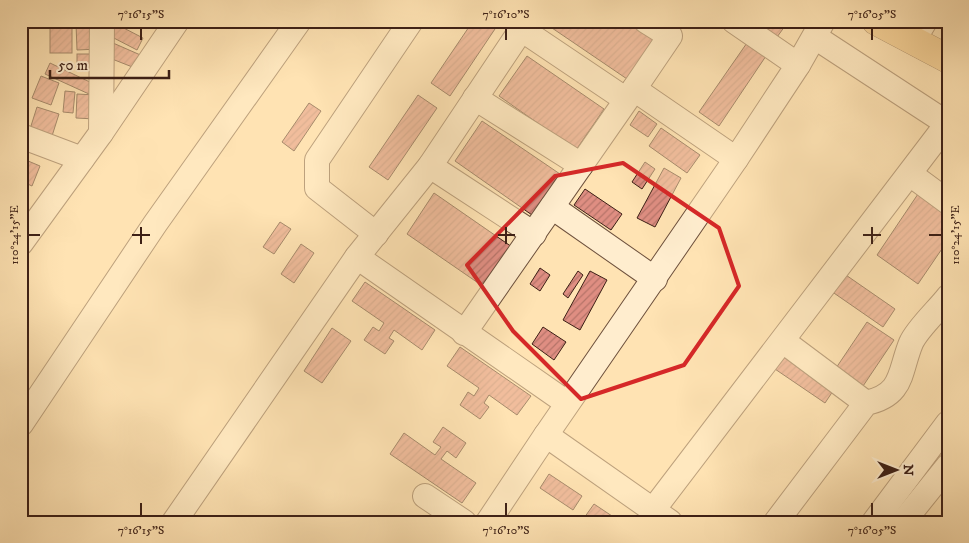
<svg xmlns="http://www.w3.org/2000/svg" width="969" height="543" viewBox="0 0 969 543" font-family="'IM FELL DW Pica',serif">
  <defs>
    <pattern id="building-hatch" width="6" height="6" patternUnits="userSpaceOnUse" patternTransform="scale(1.25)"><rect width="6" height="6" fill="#df8e82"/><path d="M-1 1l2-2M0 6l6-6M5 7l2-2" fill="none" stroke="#b67469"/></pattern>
  </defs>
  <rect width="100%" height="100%" fill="#ffe3b3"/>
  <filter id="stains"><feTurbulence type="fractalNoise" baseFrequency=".004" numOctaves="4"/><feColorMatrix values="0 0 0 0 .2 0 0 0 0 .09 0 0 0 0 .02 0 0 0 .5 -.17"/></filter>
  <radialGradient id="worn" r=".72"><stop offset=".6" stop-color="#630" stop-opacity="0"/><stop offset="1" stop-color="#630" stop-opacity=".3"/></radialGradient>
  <g fill="url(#building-hatch)" stroke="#3d2016">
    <path d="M473,21H495L499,23L450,96L431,83Z"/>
    <path d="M557,21H629L657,41L630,81L552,28Z"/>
    <path d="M740,21H778L785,26L772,44Z"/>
    <rect x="50" y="23" width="22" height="30"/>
    <path d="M99,23V49L77,50L76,24Z"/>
    <path d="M116,24L143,38L137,50L110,36Z"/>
    <path d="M749,40L768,53L719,126L699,112Z"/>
    <path d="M113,43L145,57L140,70L107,57Z"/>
    <rect x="77" y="54" width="21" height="17"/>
    <path d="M527,56L604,109L576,150L499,96Z"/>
    <path d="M50,63L94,84L89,94L45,74Z"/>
    <path d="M41,76L59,83L51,105L32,98Z"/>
    <path d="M65,91L75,92L73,113L63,112Z"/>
    <path d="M77,94L96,95L95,119L76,118Z"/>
    <path d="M418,95L437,108L388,180L369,167Z"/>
    <path d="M309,103L321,111L294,151L282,142Z"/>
    <path d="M37,107L59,114L52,136L30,129Z"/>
    <path d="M639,111L657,124L648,137L630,125Z"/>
    <path d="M482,121L560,174L532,215L455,161Z"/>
    <path d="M661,128L700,155L687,173L649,146Z"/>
    <path d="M21,158L40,166L32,186L21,181Z"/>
    <path d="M645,162L655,169L642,189L632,182Z"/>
    <path d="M664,168L681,178L655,227L637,218Z"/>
    <path d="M585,189L622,214L611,230L574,205Z"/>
    <path d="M920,191L948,210V240L918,284L877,255Z"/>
    <path d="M434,193L512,247L484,287L407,234Z"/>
    <path d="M280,222L291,229L274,254L263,247Z"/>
    <path d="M301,244L314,253L294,283L281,274Z"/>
    <path d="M540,268L550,275L540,291L530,284Z"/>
    <path d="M578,271L583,275L568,298L563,294Z"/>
    <path d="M590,271L607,280L580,330L563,320Z"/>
    <path d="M843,273L895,309L883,327L831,291Z"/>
    <path d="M365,282L435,330L422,350L394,330L389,338L394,341L385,354L364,340L373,327L379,331L384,323L352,301Z"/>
    <path d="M867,322L894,340L859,392L832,374Z"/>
    <path d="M543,327L566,342L554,360L532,344Z"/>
    <path d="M332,328L351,341L322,383L304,371Z"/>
    <path d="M460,347L531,396L517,415L489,395L484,403L489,407L480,419L460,405L468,392L474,396L479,388L447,366Z"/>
    <path d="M785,349L837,385L825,403L772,367Z"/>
    <path d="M443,427L466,443L456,458L447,451L441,459L476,483L462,503L390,454L404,433L435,455L441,447L433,442Z"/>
    <path d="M549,474L582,496L573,510L540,488Z"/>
    <path d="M594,504L618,520L617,522H590L584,518Z"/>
  </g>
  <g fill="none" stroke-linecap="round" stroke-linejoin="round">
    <g stroke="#6e513d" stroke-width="26">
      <g id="minor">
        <path d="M527,21L430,166L357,257L567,403"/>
        <path d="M734,21L798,65"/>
        <path d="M521,29L625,99"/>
        <path d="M815,37L948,124"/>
        <path d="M913,41L925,21"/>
        <path d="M634,89L670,36L646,21"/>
        <path d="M475,98L581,165"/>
        <path d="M101,133L102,21"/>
        <path d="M21,136L82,159"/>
        <path d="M430,166L534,234"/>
        <path d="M910,174L948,202"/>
        <path d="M552,207L655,279"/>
        <path d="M376,234L317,188V160L411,21"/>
        <path d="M21,243L101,133L177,21"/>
        <path d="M464,333L634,89L736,159"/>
        <path d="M783,341L866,403"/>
        <path d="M21,424L155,224L299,21"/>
        <path d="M546,435L736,159L798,65L823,21"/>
        <path d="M425,496L464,522"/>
        <path d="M653,510L947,124"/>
        <path d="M174,522L357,257"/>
        <path d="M488,522L546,435L670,522"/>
        <path d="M776,522L866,403C904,395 899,372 911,343C917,329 938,310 948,297"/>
        <path d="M874,522L948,423"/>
        <path d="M903,522L948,466"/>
      </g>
    </g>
    <g stroke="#3d2016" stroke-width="29">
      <path id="major" d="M876,21L948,59"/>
    </g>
    <use href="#minor" stroke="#ffedce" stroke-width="24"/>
    <use href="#major" stroke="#f0c27a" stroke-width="28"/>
  </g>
  <path d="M0 0H969V543H0ZM623,163L719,228L739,286L684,365L581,399L513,331L467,265L555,176Z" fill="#ffe3b3" fill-opacity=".55" fill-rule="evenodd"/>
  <path fill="none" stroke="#d62828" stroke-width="4" stroke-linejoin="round" d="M623,163L719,228L739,286L684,365L581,399L513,331L467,265L555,176Z"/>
  <path fill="none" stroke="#3d2016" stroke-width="2" d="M141,28V40M506,28V40M872,28V40M141,227V244M506,227V244M872,227V244M28,235H40M132,235H150M498,235H515M863,235H881M929,235H942M141,503V516M506,503V516M872,503V516"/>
  <rect width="969" height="543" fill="none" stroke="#ffe3b3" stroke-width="55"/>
  <g transform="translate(896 470) rotate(90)" stroke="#ffedce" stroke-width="4" paint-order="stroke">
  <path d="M0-4L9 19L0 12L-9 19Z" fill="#3d2016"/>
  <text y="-8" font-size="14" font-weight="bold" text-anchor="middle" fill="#3d2016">N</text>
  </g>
  <path d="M50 70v8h119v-8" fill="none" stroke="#3d2016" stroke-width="2.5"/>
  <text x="58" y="70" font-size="15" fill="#3d2016" stroke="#ffedce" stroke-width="4" paint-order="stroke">50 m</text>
  <rect x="28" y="28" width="914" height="488" fill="none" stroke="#3d2016" stroke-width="2"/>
  <g font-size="12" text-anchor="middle" fill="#3d2016">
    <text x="141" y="18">7°16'15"S</text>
    <text x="506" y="18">7°16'10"S</text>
    <text x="872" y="18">7°16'05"S</text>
    <text transform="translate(955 235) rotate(-90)" y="4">110°24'15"E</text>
    <text transform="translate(14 235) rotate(-90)" y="4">110°24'15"E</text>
    <text x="141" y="534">7°16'15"S</text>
    <text x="506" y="534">7°16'10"S</text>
    <text x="872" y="534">7°16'05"S</text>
  </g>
  <rect width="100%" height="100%" filter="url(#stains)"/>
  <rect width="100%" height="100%" fill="url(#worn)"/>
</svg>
